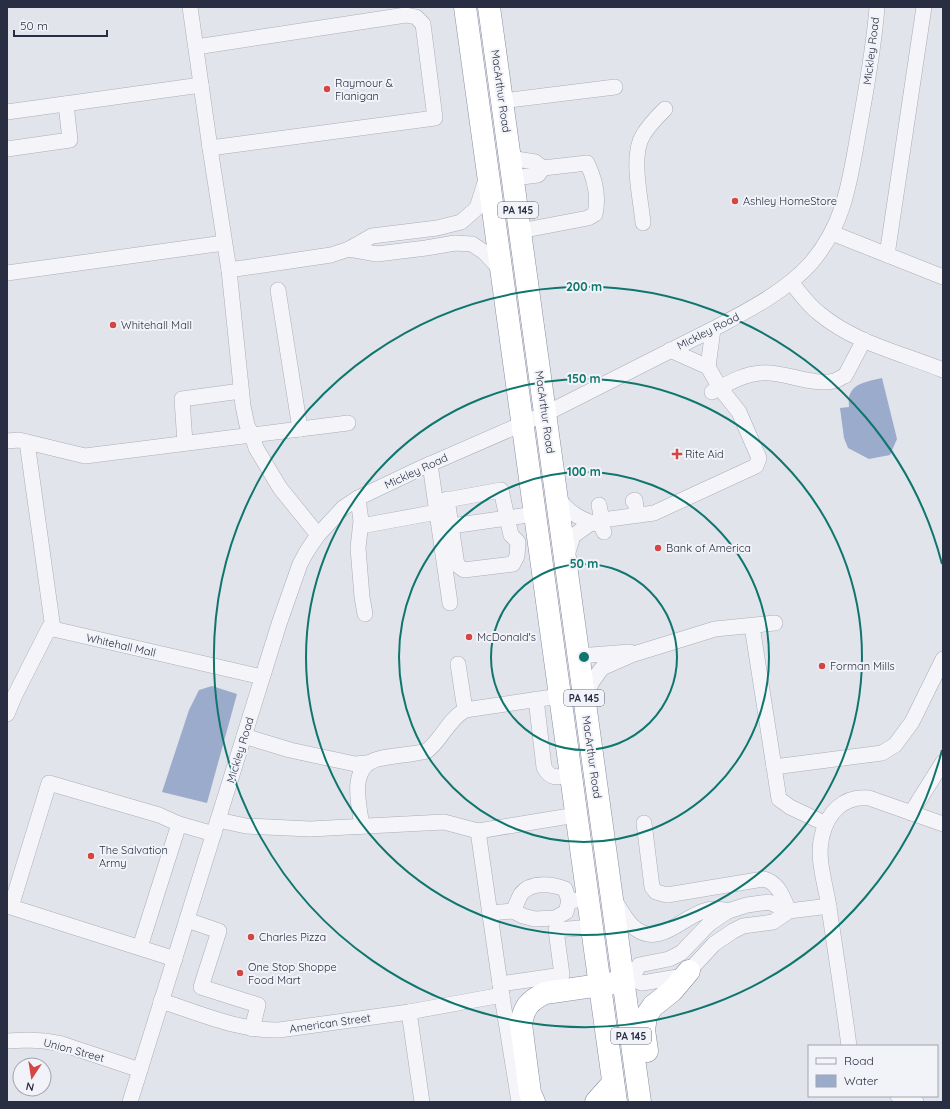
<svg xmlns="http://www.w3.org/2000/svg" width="950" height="1109" viewBox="0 0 950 1109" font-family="Quicksand,sans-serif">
  <rect width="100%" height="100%" fill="#e2e4eb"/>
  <g fill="#9babcc">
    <path d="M882,378L897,439L890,455L869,459L848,448L844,438L840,408L849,407C849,403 848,397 850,394C855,382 871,381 882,378Z"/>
    <path d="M212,686L237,694L207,803L162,792L189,710L199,690Z"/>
  </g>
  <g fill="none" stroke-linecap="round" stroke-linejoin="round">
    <g stroke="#aaadb9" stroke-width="16">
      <g id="minor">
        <path d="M190,7L210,148L229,270L243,406L247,425L252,435L256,448L280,488L318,535"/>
        <path d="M196,47L406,15L416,17L423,24L435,118L210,148"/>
        <path d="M502,101L615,87"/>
        <path d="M7,112L201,85"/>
        <path d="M7,149L70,140L66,104"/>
        <path d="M510,158L535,162L543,168L587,163C595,179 599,196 595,214L588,218L520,231"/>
        <path d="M513,178L538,175L543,168"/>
        <path d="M643,223C641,199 630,156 643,135C649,125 657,117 665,109"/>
        <path d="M832,233L943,277"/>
        <path d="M349,249L377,254L426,248L455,243L472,244L484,252L502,271"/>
        <path d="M887,255L924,7"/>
        <path d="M229,270L331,255L349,249L372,236L437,228L461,222L477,208L486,179"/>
        <path d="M7,273L224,243"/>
        <path d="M791,282C800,293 808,305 820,314C855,343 901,353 943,370"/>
        <path d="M278,290L300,429"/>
        <path d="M708,367L713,329"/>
        <path d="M712,392C727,384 743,374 761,373C784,371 811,386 834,381C838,380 841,377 845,376L864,340"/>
        <path d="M7,441L19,440L85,456L348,423"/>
        <path d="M27,442L53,629"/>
        <path d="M185,443L182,399L241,391"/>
        <path d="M430,464L450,603"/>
        <path d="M557,497C569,513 582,521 601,525L604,532"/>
        <path d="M358,498L361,521L358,548L362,597L365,614"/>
        <path d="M633,501L635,500L637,515"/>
        <path d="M436,502L501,490L511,535L518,542L517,556L513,564L464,570L457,565L447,499"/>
        <path d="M599,505L602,520"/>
        <path d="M361,526L437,512"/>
        <path d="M451,526L535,514"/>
        <path d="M567,555L573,536L591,523L602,520L654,513L756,466L759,458L739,412L720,388L708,367L670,350"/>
        <path d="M752,626L779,799L790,807L826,824"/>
        <path d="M578,656L630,652"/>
        <path d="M458,664L465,710L560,696"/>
        <path d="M585,698L592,682L602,668L634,654L715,629L775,623"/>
        <path d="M536,699L544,767C550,780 558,777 571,775"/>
        <path d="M7,714L15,695L49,628L262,677"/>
        <path d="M244,736L290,750L355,764L366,763"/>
        <path d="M774,767L882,753L895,745L912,722L943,659"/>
        <path d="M911,813L943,762"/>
        <path d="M218,820L246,826L310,829L444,822L478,831L576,815"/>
        <path d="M644,823L652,887L656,892L667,895L764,879C779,883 783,898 789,911"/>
        <path d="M362,826C359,805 348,766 378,759C394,755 411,755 427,751C442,739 448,720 465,710"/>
        <path d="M478,831L500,984L519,1102"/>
        <path d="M614,899C620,909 627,923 636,929C661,947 684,915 707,910C714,908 720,909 728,911"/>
        <path d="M513,911C516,906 518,899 521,894C531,881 553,884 565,889L569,901"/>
        <path d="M490,913L513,911L523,916L535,919L555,918L566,912L569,901L587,899"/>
        <path d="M187,920L219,931L201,987L258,1005L252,1029"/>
        <path d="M140,947L179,824L214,834"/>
        <path d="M175,959L11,907L49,783L159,815L179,824"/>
        <path d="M632,979L639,965L669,959L681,953L709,924L728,911L747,905L769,902L789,911"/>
        <path d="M624,982L632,979L642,983L678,977L689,971L714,944L733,931L743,926L773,922L789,911L829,906"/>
        <path d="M500,984L562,975L556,930L592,927"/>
        <path d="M161,1001C200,1013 238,1031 279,1030L409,1012L502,995"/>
        <path d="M409,1012L422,1102"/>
        <path d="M7,1041L27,1040L45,1041L62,1044L140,1070"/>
        <path d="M849,1046C843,1000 836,954 829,908C826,885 816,859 822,836C827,813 844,795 869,798L943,824"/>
        <path d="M898,1096L916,1102"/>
        <path d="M130,1102L279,624L300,564L307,551L318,535L343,508L358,498L421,468L547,413L713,329C747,311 785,292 811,263C847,221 850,176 860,124C867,85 874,47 877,7"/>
      </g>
    </g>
    <g stroke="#888ea2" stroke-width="23">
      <g id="highway">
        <path d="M465,7L616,1102"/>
        <path d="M489,7L640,1102"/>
        <path d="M647,1051L644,1030L646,1016L653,1006L672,991L689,971"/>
        <path d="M534,1102L530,1093L521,1024C524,1007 529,1001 545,993L614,983"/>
        <path d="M596,1102L613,1083"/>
      </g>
    </g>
    <use href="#minor" stroke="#f5f5f9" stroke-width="15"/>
    <use href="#highway" stroke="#fff" stroke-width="22"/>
  </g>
  <g fill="none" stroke="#0f766e" stroke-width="2">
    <circle cx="584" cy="657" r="93"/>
    <circle cx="584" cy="657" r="185"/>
    <circle cx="584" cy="657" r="278"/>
    <path d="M942 750A370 370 0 1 1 942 564"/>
  </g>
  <g fill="#d34643" stroke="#f1f3f8" stroke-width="1.5">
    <circle cx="327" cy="89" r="4"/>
    <circle cx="735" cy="201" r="4"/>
    <circle cx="113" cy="325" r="4"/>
    <path d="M675 448h4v4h4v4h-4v4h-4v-4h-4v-4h4z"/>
    <circle cx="658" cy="548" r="4"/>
    <circle cx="469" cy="637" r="4"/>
    <circle cx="822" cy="666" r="4"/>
    <circle cx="91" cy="856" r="4"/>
    <circle cx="251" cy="937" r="4"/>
    <circle cx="240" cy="973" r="4"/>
  </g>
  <g text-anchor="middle" stroke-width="4" stroke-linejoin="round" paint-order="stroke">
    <g fill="#f1f3f8" stroke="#656979" stroke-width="1">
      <rect x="498" y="202" width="40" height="16" rx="3"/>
      <rect x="564" y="690" width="40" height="16" rx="3"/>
      <rect x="611" y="1028" width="40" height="16" rx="3"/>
    </g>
    <g font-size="10" font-weight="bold" fill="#292e43">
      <text x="518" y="214">PA 145</text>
      <text x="584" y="702">PA 145</text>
      <text x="631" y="1040">PA 145</text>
    </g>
    <g font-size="11" fill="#292e43" stroke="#f1f3f8">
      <text transform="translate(871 51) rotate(-83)" y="4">Mickley Road</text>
      <text transform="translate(501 91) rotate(82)" y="4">MacArthur Road</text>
      <text transform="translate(708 331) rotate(-27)" y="4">Mickley Road</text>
      <text transform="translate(545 412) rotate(82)" y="4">MacArthur Road</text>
      <text transform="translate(416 471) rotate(-25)" y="4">Mickley Road</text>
      <text transform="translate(121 645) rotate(13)" y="4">Whitehall Mall</text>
      <text transform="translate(240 750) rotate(-73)" y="4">Mickley Road</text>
      <text transform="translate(592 757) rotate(82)" y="4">MacArthur Road</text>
      <text transform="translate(330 1023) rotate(-8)" y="4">American Street</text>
      <text transform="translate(74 1050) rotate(15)" y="4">Union Street</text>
    </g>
    <g font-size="11" fill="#292e43" stroke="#f1f3f8" text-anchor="start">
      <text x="335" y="87">Raymour &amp;<tspan x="335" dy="13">Flanigan</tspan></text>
      <text x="743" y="205">Ashley HomeStore</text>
      <text x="121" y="329">Whitehall Mall</text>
      <text x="685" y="458">Rite Aid</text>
      <text x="666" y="552">Bank of America</text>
      <text x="477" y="641">McDonald's</text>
      <text x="830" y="670">Forman Mills</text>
      <text x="99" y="854">The Salvation<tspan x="99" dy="13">Army</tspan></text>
      <text x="259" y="941">Charles Pizza</text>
      <text x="248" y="971">One Stop Shoppe<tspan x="248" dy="13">Food Mart</tspan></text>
    </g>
  </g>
  <circle cx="584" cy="657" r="6" fill="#0f766e" stroke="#f1f3f8" stroke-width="2"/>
  <g font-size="12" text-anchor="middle" font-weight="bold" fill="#0f766e" stroke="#f1f3f8" stroke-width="4" stroke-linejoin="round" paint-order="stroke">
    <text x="584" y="291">200 m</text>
    <text x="584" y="383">150 m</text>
    <text x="584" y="476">100 m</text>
    <text x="584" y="568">50 m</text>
  </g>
  <rect width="950" height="1109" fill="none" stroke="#292e43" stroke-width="16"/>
  <rect x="808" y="1045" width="130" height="52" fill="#f1f3f8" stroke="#a1a4b0"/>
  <rect x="816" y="1058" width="20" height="6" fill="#f5f5f9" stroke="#a1a4b0"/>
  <text x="844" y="1065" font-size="12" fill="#292e43">Road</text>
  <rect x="816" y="1075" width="20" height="12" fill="#9babcc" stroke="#a1a4b0"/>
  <text x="844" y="1085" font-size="12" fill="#292e43">Water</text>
  <g transform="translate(32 1077) rotate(192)"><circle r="19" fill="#f1f3f8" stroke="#a1a4b0"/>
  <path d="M0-3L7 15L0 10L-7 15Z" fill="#d34643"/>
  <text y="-6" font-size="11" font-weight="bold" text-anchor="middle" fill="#292e43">N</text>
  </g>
  <path d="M14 30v6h93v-6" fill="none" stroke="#292e43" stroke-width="2"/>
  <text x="20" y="30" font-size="12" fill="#292e43" stroke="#f1f3f8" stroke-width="3" paint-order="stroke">50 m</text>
</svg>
